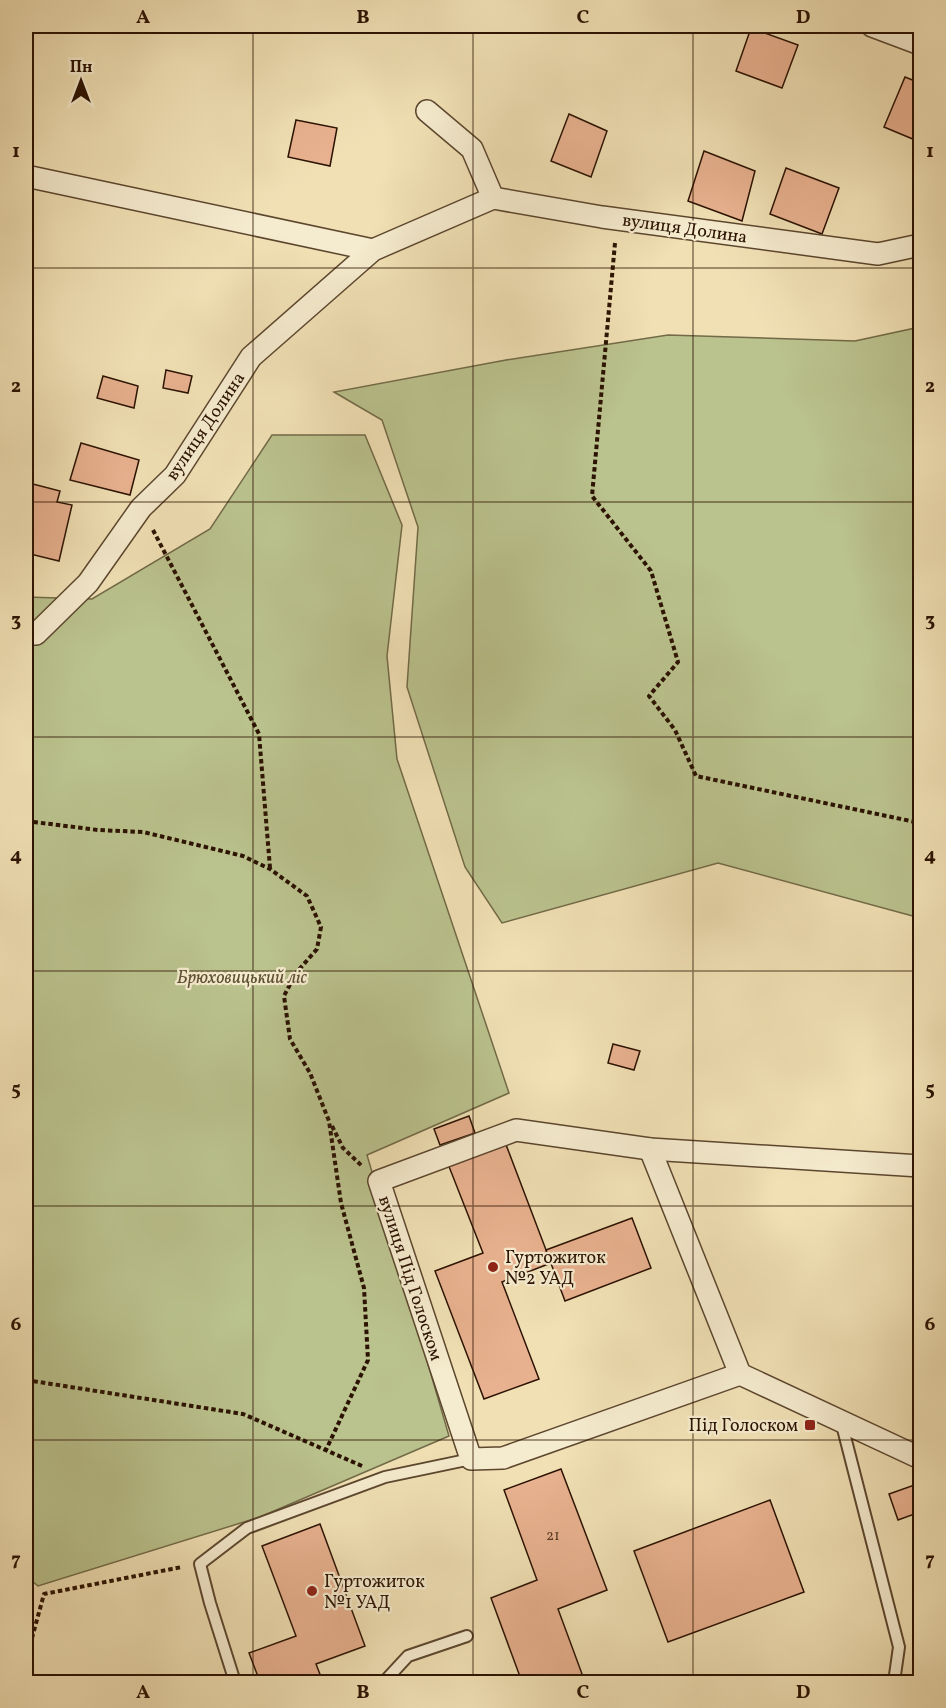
<svg xmlns="http://www.w3.org/2000/svg" width="946" height="1708" viewBox="0 0 946 1708" font-family="Vollkorn,serif">
  <rect width="100%" height="100%" fill="#f0e0b4"/>
  <filter id="stains"><feTurbulence type="fractalNoise" baseFrequency=".00333" numOctaves="4"/><feColorMatrix values="0 0 0 0 .2 0 0 0 0 .09 0 0 0 0 .02 0 0 0 .5 -.17"/></filter>
  <radialGradient id="worn" r=".72"><stop offset=".6" stop-color="#630" stop-opacity="0"/><stop offset="1" stop-color="#630" stop-opacity=".3"/></radialGradient>
  <g fill="#bac28d" stroke="#726a48" stroke-width="1.5">
    <path d="M920,327V918L718,863L502,923L465,867L407,687L418,527L382,420L334,392L506,360L668,335L855,341Z"/>
    <path d="M272,435H365L402,525L387,656L397,759L509,1093L367,1155L449,1436L260,1517L38,1586L26,1576V597L92,599L210,529Z"/>
  </g>
  <g fill="#e8b18f" stroke="#2b1202" stroke-width="1.5">
    <path d="M751,28L798,45L782,88L736,71Z"/>
    <path d="M905,77L920,83V142L884,127Z"/>
    <path d="M569,114L607,131L591,177L551,161Z"/>
    <path d="M296,120L337,128L330,166L288,157Z"/>
    <path d="M704,151L755,171L742,221L688,201Z"/>
    <path d="M786,168L839,188L822,234L770,214Z"/>
    <path d="M166,370L192,376L188,393L163,388Z"/>
    <path d="M103,376L138,386L134,408L97,398Z"/>
    <path d="M81,443L139,460L130,495L70,480Z"/>
    <path d="M29,483L60,491L57,502L72,505L59,561L26,553V498Z"/>
    <path d="M613,1044L640,1051L634,1070L608,1063Z"/>
    <path d="M469,1116L475,1133L440,1145L434,1129Z"/>
    <path d="M505,1142L551,1263L502,1282L539,1379L484,1399L435,1271L483,1253L448,1164Z"/>
    <path d="M632,1218L651,1268L565,1301L546,1250Z"/>
    <path d="M561,1469L607,1590L558,1609L585,1682H522L491,1598L537,1580L504,1490Z"/>
    <path d="M920,1483V1512L898,1520L889,1494Z"/>
    <path d="M770,1500L804,1592L668,1642L634,1551Z"/>
    <path d="M320,1524L365,1646L316,1664L323,1682H260L249,1653L296,1636L262,1546Z"/>
  </g>
  <g fill="none" stroke-linecap="round" stroke-linejoin="round">
    <g stroke="#5c462e" stroke-width="14">
      <g id="lane">
        <path d="M841,1421L899,1647L894,1682"/>
        <path d="M235,1682L210,1603L200,1564L247,1528L385,1477L471,1459"/>
        <path d="M384,1682L408,1656L467,1636"/>
      </g>
    </g>
    <g stroke="#5c462e" stroke-width="24">
      <g id="street">
        <path d="M872,26L920,44"/>
        <path d="M427,111L472,149L493,198"/>
        <path d="M26,176L373,250"/>
        <path d="M26,634H36L88,583L141,508L175,475L251,357L373,250L493,198L602,217L878,254L920,245"/>
        <path d="M650,1149L740,1374L920,1458"/>
        <path d="M740,1374L503,1458L471,1459L379,1181L516,1130L650,1149L920,1166"/>
      </g>
    </g>
    <g stroke="#2b1202" stroke-width="4" stroke-dasharray="4.5 3" stroke-linecap="butt">
      <path d="M615,243L592,496L651,571L678,662L649,696L675,730L696,776L920,823"/>
      <path d="M153,530L259,734L270,868"/>
      <path d="M26,821L98,830L143,832L243,856L270,869L307,896L321,927L317,949L296,973L284,996L290,1039L310,1073L329,1121L341,1203L364,1288L368,1360L326,1450"/>
      <path d="M332,1126L343,1148L363,1167"/>
      <path d="M26,1380L243,1414L362,1466"/>
      <path d="M28,1657L34,1682"/>
      <path d="M26,1660L44,1594L182,1567"/>
    </g>
    <use href="#lane" stroke="#f5ebce" stroke-width="10"/>
    <use href="#street" stroke="#f5ebce" stroke-width="21"/>
  </g>
  <path fill="none" stroke="#2b1202" stroke-width="1.5" stroke-opacity="0.55" d="M253,26V1682M473,26V1682M693,26V1682M26,268H920M26,502H920M26,737H920M26,971H920M26,1206H920M26,1440H920"/>
  <g fill="#8f2418" stroke="#f5ebce" stroke-width="2">
    <circle cx="493" cy="1267" r="6"/>
    <rect x="804" y="1419" width="12" height="12" rx="3"/>
    <circle cx="312" cy="1591" r="6"/>
  </g>
  <g text-anchor="middle" stroke-width="4.5" stroke-linejoin="round" paint-order="stroke">
    <g font-size="15" fill="#5a3a25">
      <text x="553" y="1540">21</text>
    </g>
    <g font-size="18" fill="#2b1202" stroke="#f5ebce">
      <text transform="translate(685 228) rotate(8)" y="6">вулиця Долина</text>
      <text transform="translate(205 426) rotate(-56)" y="6">вулиця Долина</text>
      <text transform="translate(411 1278) rotate(72)" y="6">вулиця Під Голоском</text>
    </g>
    <g font-size="18" font-style="italic" fill="#5d5033" stroke="#f5ebce">
      <text x="242" y="983">Брюховицький ліс</text>
    </g>
    <g font-size="18" fill="#2b1202" stroke="#f5ebce" text-anchor="start">
      <text x="505" y="1263">Гуртожиток<tspan x="505" dy="21">№2 УАД</tspan></text>
      <text x="798" y="1431" text-anchor="end">Під Голоском</text>
      <text x="324" y="1587">Гуртожиток<tspan x="324" dy="21">№1 УАД</tspan></text>
    </g>
  </g>
  <rect width="946" height="1708" fill="none" stroke="#f0e0b4" stroke-width="66"/>
  <g transform="translate(81 81)" stroke="#f5ebce" stroke-width="4.5" paint-order="stroke">
  <path d="M0-4.5L10 22L0 15L-10 22Z" fill="#2b1202"/>
  <text y="-9" font-size="16" font-weight="bold" text-anchor="middle" fill="#2b1202">Пн</text>
  </g>
  <rect x="33" y="33" width="880" height="1642" fill="none" stroke="#2b1202" stroke-width="2"/>
  <g font-size="20" text-anchor="middle" font-weight="bold" fill="#2b1202">
    <text x="143" y="23">A</text>
    <text x="363" y="23">B</text>
    <text x="583" y="23">C</text>
    <text x="803" y="23">D</text>
    <text x="16" y="157">1</text>
    <text x="930" y="157">1</text>
    <text x="16" y="392">2</text>
    <text x="930" y="392">2</text>
    <text x="16" y="626">3</text>
    <text x="930" y="626">3</text>
    <text x="16" y="861">4</text>
    <text x="930" y="861">4</text>
    <text x="16" y="1095">5</text>
    <text x="930" y="1095">5</text>
    <text x="16" y="1330">6</text>
    <text x="930" y="1330">6</text>
    <text x="16" y="1565">7</text>
    <text x="930" y="1565">7</text>
    <text x="143" y="1698">A</text>
    <text x="363" y="1698">B</text>
    <text x="583" y="1698">C</text>
    <text x="803" y="1698">D</text>
  </g>
  <rect width="100%" height="100%" filter="url(#stains)"/>
  <rect width="100%" height="100%" fill="url(#worn)"/>
</svg>
